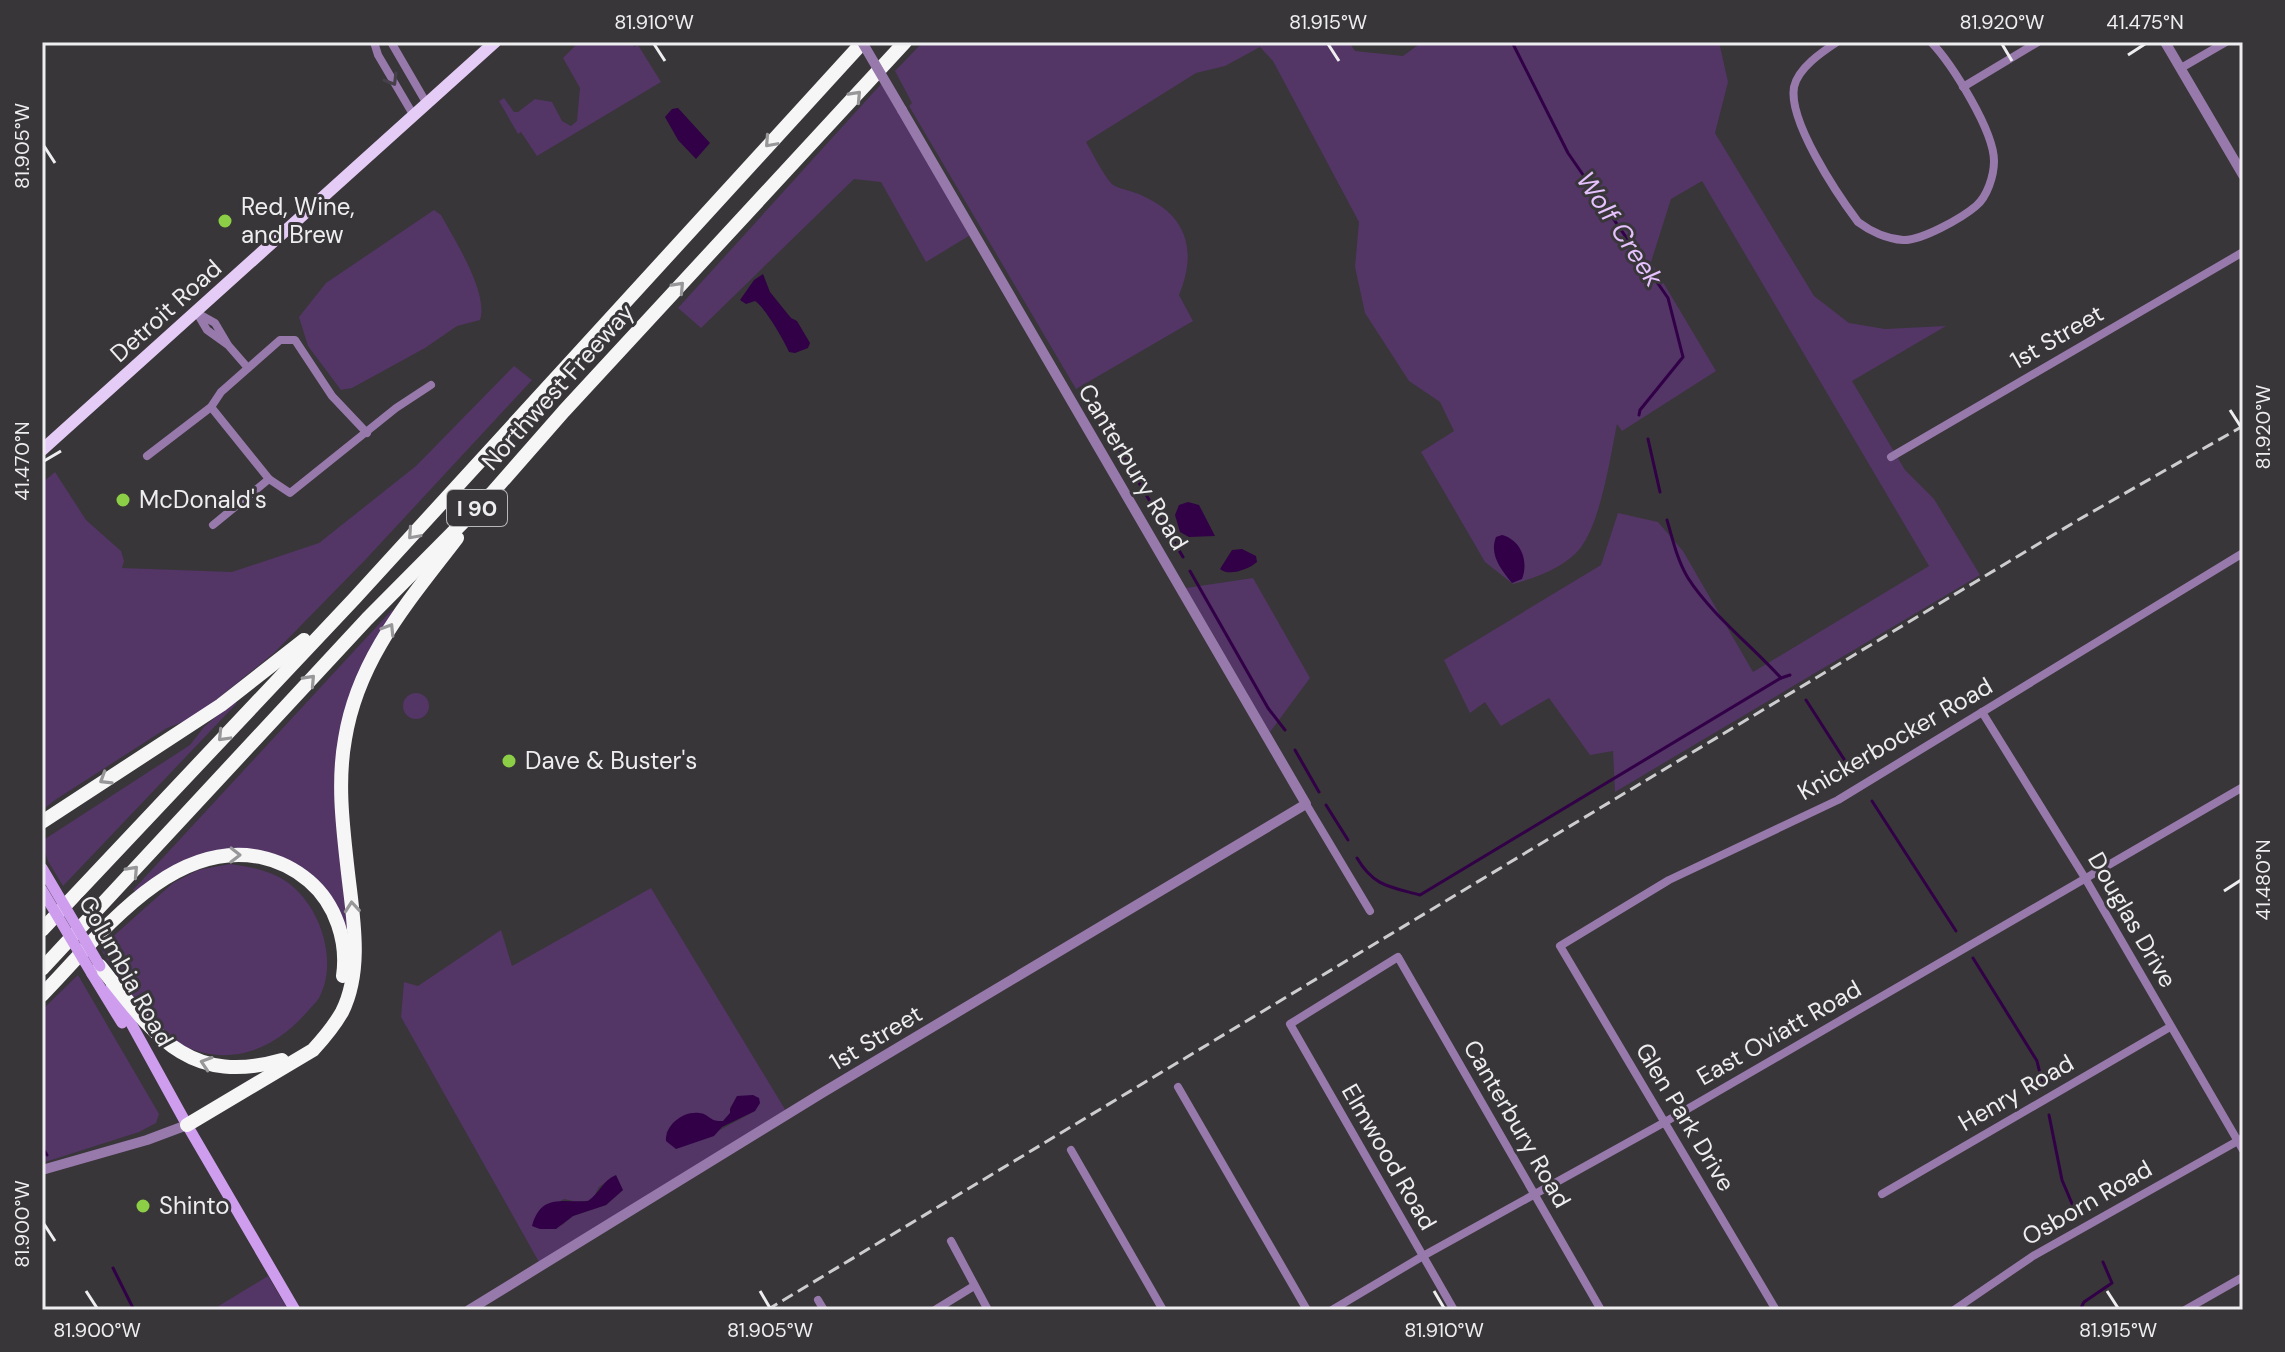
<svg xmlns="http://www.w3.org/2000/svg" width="2285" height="1352" viewBox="0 0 2285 1352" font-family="'DM Sans',sans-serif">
  <rect width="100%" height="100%" fill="#383639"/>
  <g fill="#533566" fill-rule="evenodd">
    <path d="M579,42H631L634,47L638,45L661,82L537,156L521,132L518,134L499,101L504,98L514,112H518L535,99L552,102L562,121L571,126L577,121L580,88L563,58Z"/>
    <path d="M923,42H1349L1355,51L1403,56L1422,42H1719L1728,82L1715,133L1814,296L1849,323L1885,329L1946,326L1852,381L1905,470L1934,499L1980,575L1615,792L1613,751L1590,755L1549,698L1501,726L1485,702L1470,713L1444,660L1601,565L1618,513L1658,522L1683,551L1753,672L1929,566L1702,181L1671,199L1651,262L1716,371L1622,431L1617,424C1610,458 1600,531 1575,554C1558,570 1535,578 1513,584L1485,562L1421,452L1454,431L1440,402L1409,381L1365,313L1355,267L1359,222L1273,61L1260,47L1225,66L1196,73L1086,142C1092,152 1105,178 1113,185C1122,190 1134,191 1143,196C1188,216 1197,252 1179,295L1193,321L1076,389L909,106L912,103L895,71Z"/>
    <path d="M882,83L972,234L926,262L881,182L854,179L701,328L678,308Z"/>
    <path d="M434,210L441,215C454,239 489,293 480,320L457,326L425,348L352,388L341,390L308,346L299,317L326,283Z"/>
    <path d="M514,366L532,380L367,558L274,653L195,717L167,728L55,800L45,808H42V483L55,472L86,520L121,551L124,561L122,568L232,572L319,543L416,466Z"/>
    <path d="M1253,578L1310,678L1270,732L1186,588Z"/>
    <path d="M392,610L395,613L343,730L350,934L346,935L344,926L274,854L250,849L200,854L165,872L136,892L133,890Z"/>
    <circle cx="416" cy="706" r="13"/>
    <path d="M234,701L237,703L63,886L48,861L42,844L45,839L190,745L204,727Z"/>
    <path d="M230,864C250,867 270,870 287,882C320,905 339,961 319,998C316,1003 311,1007 307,1012C274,1050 229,1068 182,1045C177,1042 170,1040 165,1037C159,1032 154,1024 150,1018C131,996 115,974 100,948L173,883L198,870Z"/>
    <path d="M651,888L786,1111L539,1262L401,1017L404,982L418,986L501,930L512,966ZM737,1096L755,1111L716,1132L666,1133L673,1123L687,1114L715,1122L723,1121L730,1113V1108ZM614,1176L623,1190L606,1205L573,1216L562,1225L536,1216L564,1199L578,1202L592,1200L599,1187Z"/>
    <path d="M78,975L159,1114L156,1123L139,1132L42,1163V1010Z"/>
    <path d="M268,1276L288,1310H212Z"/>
  </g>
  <g fill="#310047">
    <path d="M678,108L710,143L696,159L678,140L665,117L672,109Z"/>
    <path d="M763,274L770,292L791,318L797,321L810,343L808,348L795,353L789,352C785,342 764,306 755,301L746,304L740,300L754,280Z"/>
    <path d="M1188,502L1199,505L1215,536L1189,537L1180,532L1175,515L1179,505Z"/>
    <path d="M1502,535C1521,540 1529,561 1522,579L1512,583C1501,569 1489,555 1496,537Z"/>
    <path d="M1242,549L1256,556L1257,562C1249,569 1229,577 1220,569L1232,550Z"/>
    <path d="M753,1095L759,1098L760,1103L755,1111L722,1127L714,1136L676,1149L666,1141C665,1125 683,1111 699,1113C710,1114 709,1122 723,1121L730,1113V1109L737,1096Z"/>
    <path d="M616,1175L623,1190L606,1205L573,1216L556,1229H540L532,1226C541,1193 563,1203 588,1201C599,1194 602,1181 616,1175Z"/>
  </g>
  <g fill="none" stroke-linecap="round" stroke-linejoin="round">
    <g stroke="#310047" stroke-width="3">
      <path d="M1512,42L1568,153L1668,298L1683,357L1640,410L1639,415"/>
      <path d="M1097,412L1183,557"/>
      <path d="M1648,439L1660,492"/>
      <path d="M1667,520C1673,540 1677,560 1688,578C1711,614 1752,646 1781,678L1790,675"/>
      <path d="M1190,571L1268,708L1285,730"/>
      <path d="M1806,700L1849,767"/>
      <path d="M1295,750L1319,792"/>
      <path d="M1872,801L1956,931"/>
      <path d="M1326,805L1348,840"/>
      <path d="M1357,858C1374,887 1391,887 1420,895L1781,678"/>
      <path d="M1973,958L2037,1061L2043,1086"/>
      <path d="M2049,1115L2062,1180L2076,1213"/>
      <path d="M42,1147L47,1155"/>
      <path d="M113,1268L134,1310"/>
      <path d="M2080,1310L2084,1302L2112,1283L2103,1262"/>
    </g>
    <g stroke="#9879ac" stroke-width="8">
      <path d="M374,42L378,55L414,116"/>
      <path d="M391,42L427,104"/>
      <path d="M1837,42C1822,52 1798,68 1794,87C1788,121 1837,194 1858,222C1870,231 1887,239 1903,240C1921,241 1962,218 1976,206C1987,197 1994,176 1994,161C1994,131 1952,64 1931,42"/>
      <path d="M2181,68L2226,42"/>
      <path d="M1963,87L2038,42"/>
      <path d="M228,345L207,330L197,313L215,323L228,345L248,368"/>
      <path d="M211,407L269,479L290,493L396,408L431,385"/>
      <path d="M147,456L211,407L221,392L280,340H295L332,396L367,433"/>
      <path d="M1891,457L2243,252"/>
      <path d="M213,525L269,479"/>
      <path d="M1982,712L2085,878L2243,1150"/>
      <path d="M1306,804L1370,911"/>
      <path d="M1178,1087L1307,1310"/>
      <path d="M1071,1150L1163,1310"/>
      <path d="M1882,1194L2170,1027"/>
      <path d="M951,1241L988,1310"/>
      <path d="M818,1300L824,1310"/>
      <path d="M935,1310L974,1286"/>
      <path d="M1332,1310L1423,1256L1665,1122L2243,787"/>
      <path d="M1454,1310L1290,1024L1398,957L1601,1310"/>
      <path d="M1776,1310L1560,946L1669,880L1838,800L2243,553"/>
      <path d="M1954,1310L2033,1256L2243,1138"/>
      <path d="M2185,1310L2243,1277"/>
    </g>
    <g stroke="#9879ac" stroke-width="10">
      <path d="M2165,42L2243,175"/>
      <path d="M42,1170L147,1140L187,1125"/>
      <path d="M469,1310L822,1093L1306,804L902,110"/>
    </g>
    <g stroke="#ce9dee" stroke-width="11">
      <path d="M92,974L122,1023"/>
      <path d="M111,987L187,1125L295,1310"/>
    </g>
    <path stroke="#e5ccf6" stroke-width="12" d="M42,450L495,42"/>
    <g stroke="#f6f6f6" stroke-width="14">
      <path d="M42,822L221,705L304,640"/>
      <path d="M42,930L354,599L863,42"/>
      <path d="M100,966C153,1033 187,1087 282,1060"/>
      <path d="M42,969L367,619L492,493L564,411L905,42"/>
      <path d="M42,995C99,937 169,839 260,857C279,861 295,869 309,881C336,904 348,942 343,976"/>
      <path d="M187,1125L313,1050C324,1038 334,1026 342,1012C363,970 353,917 348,873C343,828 337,783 345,739C358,658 409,601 457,538"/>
    </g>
    <path stroke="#cdccce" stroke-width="3" stroke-dasharray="12 6" stroke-linecap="butt" d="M767,1310L2078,520L2243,426"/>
    <path stroke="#9879ac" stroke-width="10" d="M862,42L902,110"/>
    <g stroke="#ce9dee" stroke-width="11">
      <path d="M42,868L100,966"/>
      <path d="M42,890L92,974"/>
    </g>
  </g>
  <defs><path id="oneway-chevron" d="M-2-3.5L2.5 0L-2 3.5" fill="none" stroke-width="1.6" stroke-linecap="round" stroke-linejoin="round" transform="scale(2)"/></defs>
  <use stroke="#46404a" href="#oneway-chevron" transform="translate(392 80) rotate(59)"/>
  <g stroke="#979698">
    <use href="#oneway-chevron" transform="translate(856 96) rotate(-47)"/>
    <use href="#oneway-chevron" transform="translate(770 142) rotate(132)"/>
    <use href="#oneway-chevron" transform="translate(679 287) rotate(-47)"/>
    <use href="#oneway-chevron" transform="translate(413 534) rotate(132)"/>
    <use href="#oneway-chevron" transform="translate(389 629) rotate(-58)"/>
    <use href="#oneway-chevron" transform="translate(310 680) rotate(-47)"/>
    <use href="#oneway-chevron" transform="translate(223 736) rotate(134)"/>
    <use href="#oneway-chevron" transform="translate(105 779) rotate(148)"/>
    <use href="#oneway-chevron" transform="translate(235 855) rotate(1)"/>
    <use href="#oneway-chevron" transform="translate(133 871) rotate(-47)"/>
    <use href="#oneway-chevron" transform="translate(352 907) rotate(-95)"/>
    <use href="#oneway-chevron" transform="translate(206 1063) rotate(-162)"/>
  </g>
  <path fill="none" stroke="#eeedef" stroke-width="3" d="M654,44L665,61M1328,44L1339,61M2002,44L2012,61M2128,55L2145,44M44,146L55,163M2230,410L2241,427M44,461L61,451M2224,891L2241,880M44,1224L55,1241M86,1291L97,1308M760,1291L770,1308M1434,1291L1444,1308M2107,1291L2118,1308"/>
  <g fill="#8cce45" stroke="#383639" stroke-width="3">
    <circle cx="225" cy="221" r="8"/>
    <circle cx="123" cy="500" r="8"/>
    <circle cx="509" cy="761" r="8"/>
    <circle cx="143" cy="1206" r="8"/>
  </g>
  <g text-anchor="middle" stroke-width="6" stroke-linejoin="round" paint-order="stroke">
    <rect fill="#383639" stroke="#b7b6b8" stroke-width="2" x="447" y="490" width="60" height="36" rx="6"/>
    <g font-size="22" font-weight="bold" fill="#eeedef">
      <text x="477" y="516">I 90</text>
    </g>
    <g font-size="24" fill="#eeedef" stroke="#383639" text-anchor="start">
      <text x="241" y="215">Red, Wine,<tspan x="241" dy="28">and Brew</tspan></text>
      <text x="139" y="508">McDonald's</text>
      <text x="525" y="769">Dave &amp; Buster's</text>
      <text x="159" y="1214">Shinto</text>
    </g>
    <g font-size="24" fill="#eeedef" stroke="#383639">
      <text transform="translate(166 311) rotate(-42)" y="8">Detroit Road</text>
      <text transform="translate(2057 337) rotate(-30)" y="8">1st Street</text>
      <text transform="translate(558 387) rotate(-48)" y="8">Northwest Freeway</text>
      <text transform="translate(1133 467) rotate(59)" y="8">Canterbury Road</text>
      <text transform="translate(1895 739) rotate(-30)" y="8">Knickerbocker Road</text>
      <text transform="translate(2132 920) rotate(60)" y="8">Douglas Drive</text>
      <text transform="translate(126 971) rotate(61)" y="8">Columbia Road</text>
      <text transform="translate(1779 1033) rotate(-30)" y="8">East Oviatt Road</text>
      <text transform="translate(876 1038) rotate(-31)" y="8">1st Street</text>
      <text transform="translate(2016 1093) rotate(-30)" y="8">Henry Road</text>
      <text transform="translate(1685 1117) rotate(59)" y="8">Glen Park Drive</text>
      <text transform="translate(1517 1124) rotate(60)" y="8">Canterbury Road</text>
      <text transform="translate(1389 1157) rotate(60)" y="8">Elmwood Road</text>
      <text transform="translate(2087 1203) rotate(-30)" y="8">Osborn Road</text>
    </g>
    <g font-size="26" font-style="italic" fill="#e5c1fe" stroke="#383639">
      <text transform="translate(1620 229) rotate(56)" y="9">Wolf Creek</text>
    </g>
  </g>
  <rect width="2285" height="1352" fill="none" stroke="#383639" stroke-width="88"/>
  <rect x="44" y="44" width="2197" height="1264" fill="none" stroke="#eeedef" stroke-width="3"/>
  <g font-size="20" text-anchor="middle" fill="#eeedef">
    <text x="654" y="29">81.910°W</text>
    <text x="1328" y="29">81.915°W</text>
    <text x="2002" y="29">81.920°W</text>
    <text x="2145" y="29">41.475°N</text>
    <text transform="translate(22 146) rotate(-90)" y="7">81.905°W</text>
    <text transform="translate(2263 427) rotate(-90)" y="7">81.920°W</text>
    <text transform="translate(22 461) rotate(-90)" y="7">41.470°N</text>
    <text transform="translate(2263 880) rotate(-90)" y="7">41.480°N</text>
    <text transform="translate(22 1224) rotate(-90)" y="7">81.900°W</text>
    <text x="97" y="1337">81.900°W</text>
    <text x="770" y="1337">81.905°W</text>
    <text x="1444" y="1337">81.910°W</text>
    <text x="2118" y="1337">81.915°W</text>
  </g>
</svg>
